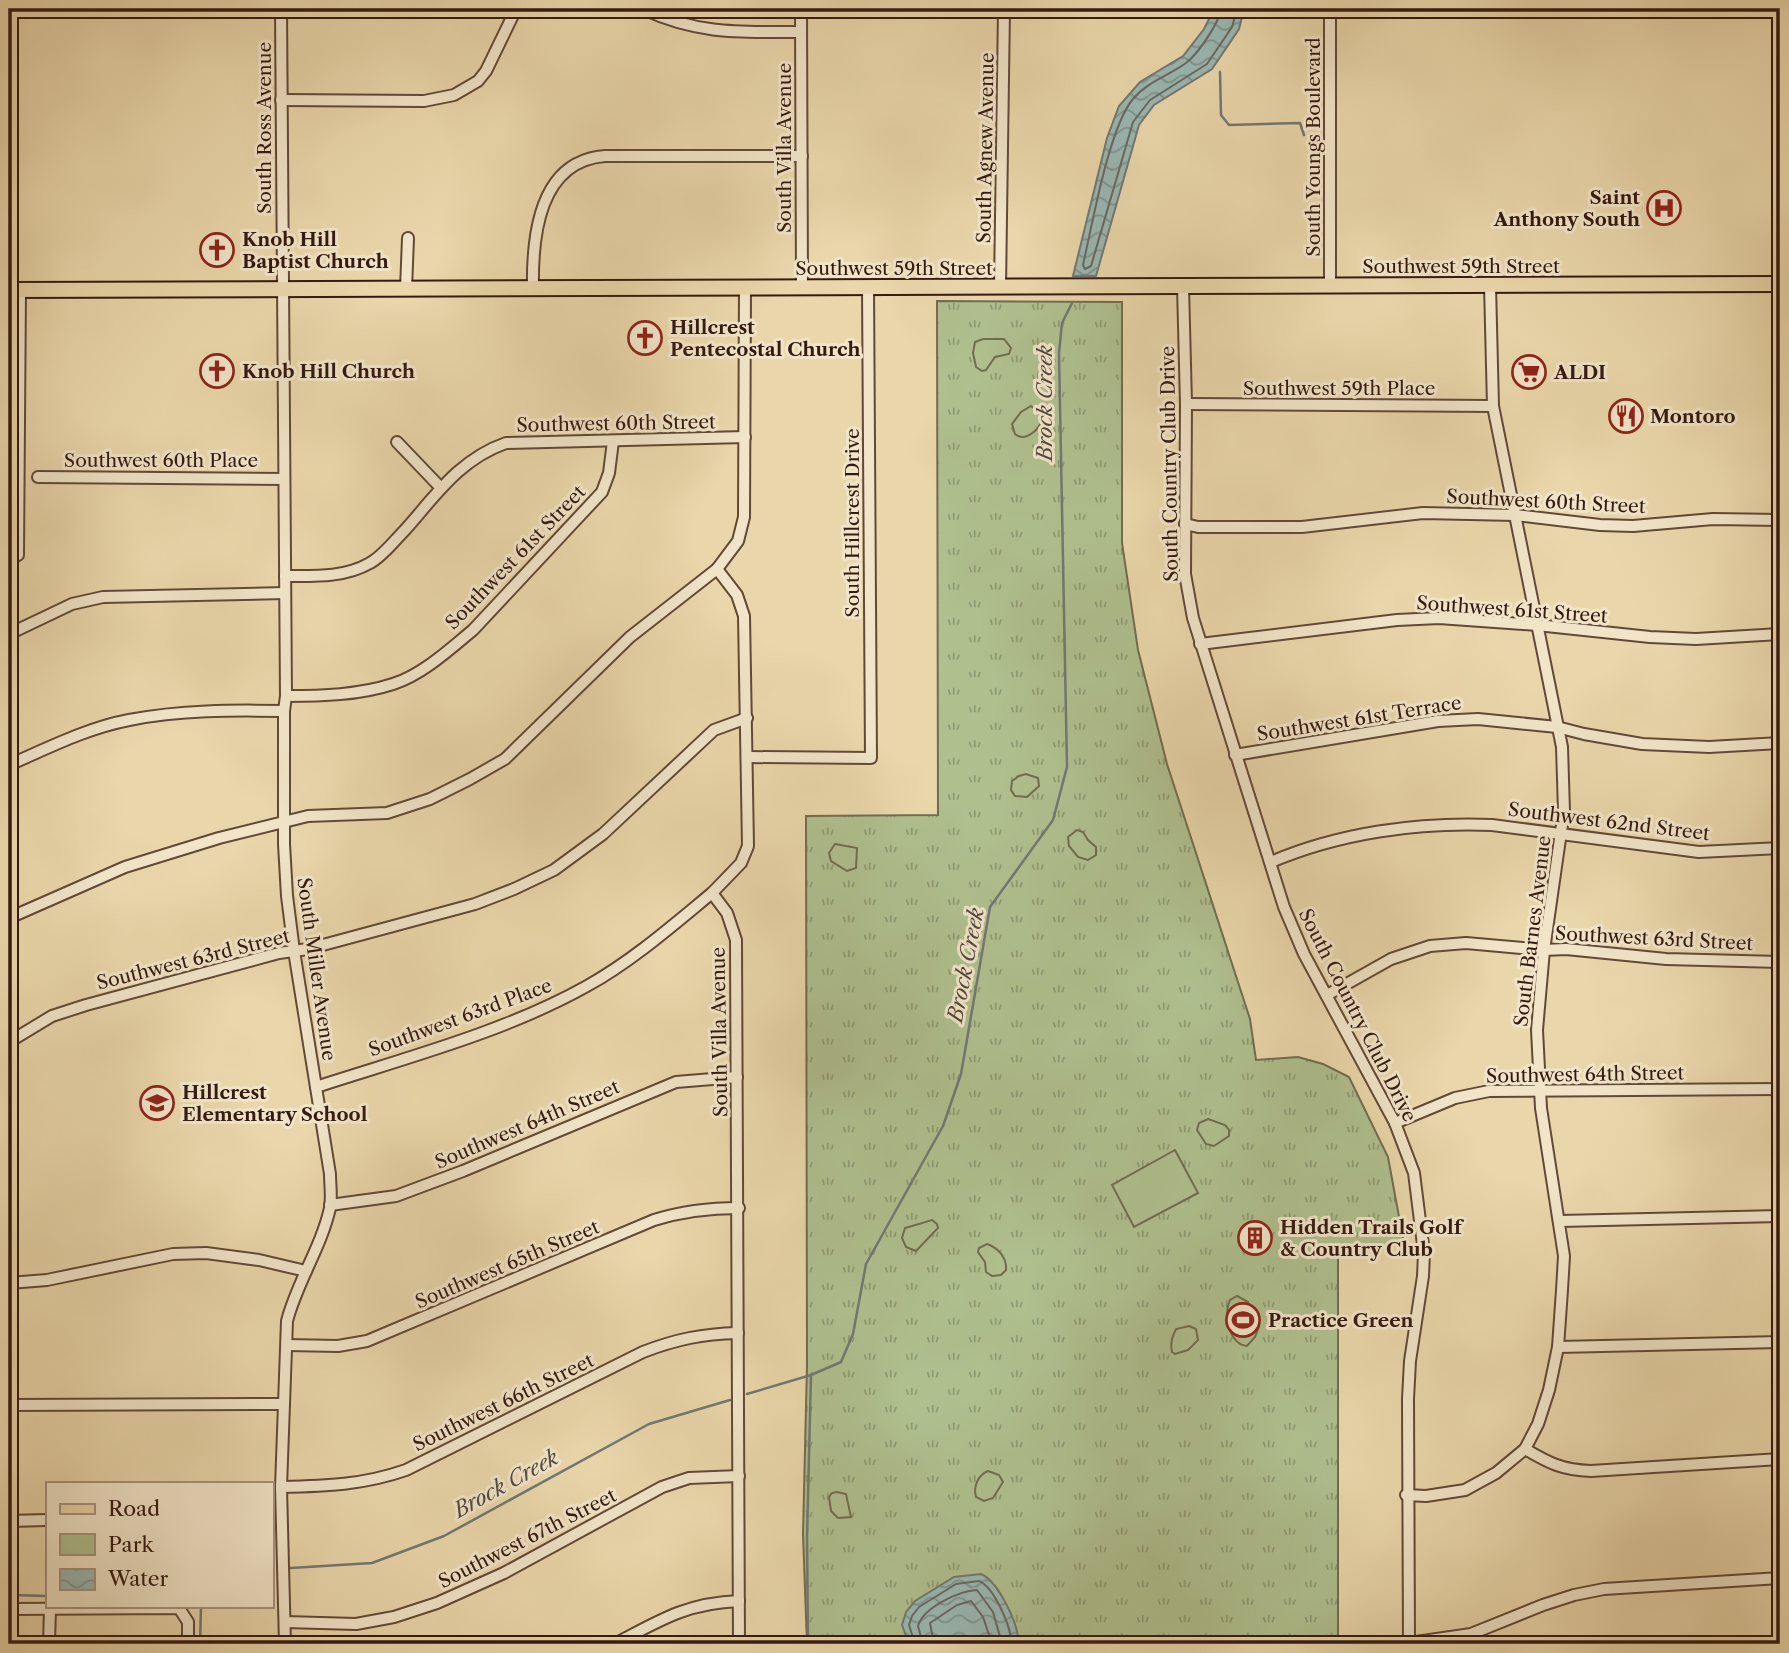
<svg xmlns="http://www.w3.org/2000/svg" width="1789" height="1653" viewBox="0 0 1789 1653" font-family="'Libre Caslon Text',serif">
  <defs>
    <pattern id="grass-tufts" width="24" height="20" patternUnits="userSpaceOnUse" patternTransform="scale(1.75)"><rect width="24" height="20" fill="#afbf8e"/><path d="M3 7l-1-3M5 7V3M7 7l1-3M15 17l-1-3M17 17v-4M19 17l1-3" fill="none" stroke="#8f9a73"/></pattern>
    <pattern id="water-waves" width="16" height="10" patternUnits="userSpaceOnUse" patternTransform="scale(1.75)"><rect width="16" height="10" fill="#9ab7b2"/><path d="M0 5q4-4 8 0t8 0" fill="none" stroke="#7e948f"/></pattern>
  </defs>
  <rect width="100%" height="100%" fill="#e9d6aa"/>
  <filter id="stains"><feTurbulence type="fractalNoise" baseFrequency=".00286" numOctaves="4"/><feColorMatrix values="0 0 0 0 .2 0 0 0 0 .09 0 0 0 0 .02 0 0 0 .5 -.17"/></filter>
  <radialGradient id="worn" r=".72"><stop offset=".6" stop-color="#630" stop-opacity="0"/><stop offset="1" stop-color="#630" stop-opacity=".3"/></radialGradient>
  <path fill="url(#grass-tufts)" stroke="#726c50" stroke-width="2" d="M937,301L1122,302V543L1138,650L1167,764L1250,1019L1256,1060L1298,1057L1323,1064L1349,1077L1388,1157L1404,1244L1348,1251L1338,1258V1644H807L803,1534L807,1365L806,816L938,815Z"/>
  <g fill="#afbf8e" stroke="#726c50" stroke-width="2">
    <path d="M983,339H1004L1011,348L1009,354L995,357L986,370L982,371L976,367L973,353L975,342Z"/>
    <path d="M1031,406L1039,412L1041,423C1036,432 1024,442 1015,434L1012,424L1021,412Z"/>
    <path d="M1026,774L1038,778L1039,786L1027,797L1015,796L1011,790L1012,781L1019,776Z"/>
    <path d="M1077,830L1083,832L1088,840L1096,847V855L1088,860L1078,857L1069,846L1068,837Z"/>
    <path d="M835,844L857,848L856,868L847,871L831,861L829,853Z"/>
    <path d="M1208,1119L1225,1125L1229,1130V1136L1214,1146L1206,1144L1197,1130L1199,1123Z"/>
    <path d="M1175,1150L1198,1193L1134,1227L1112,1185Z"/>
    <path d="M932,1220L937,1224L938,1228L916,1251L906,1247L902,1238L905,1228Z"/>
    <path d="M987,1244C998,1248 1007,1257 1006,1270L1001,1275L992,1276L986,1272L985,1262L978,1252L979,1248Z"/>
    <path d="M1237,1296L1248,1302L1252,1316L1258,1321L1259,1327L1255,1337L1247,1346C1229,1344 1223,1314 1230,1300Z"/>
    <path d="M1189,1326L1196,1329L1198,1340L1188,1350L1175,1354L1172,1352C1170,1343 1172,1337 1176,1329Z"/>
    <path d="M988,1471L999,1475L1003,1482L993,1498L984,1501L976,1497C973,1487 978,1475 988,1471Z"/>
    <path d="M837,1492L846,1494L851,1517L838,1518L831,1511L829,1497L832,1493Z"/>
  </g>
  <g fill="url(#water-waves)" stroke="#727872" stroke-width="2">
    <path d="M1214,9H1244L1239,29L1212,69L1154,105L1139,125L1096,276H1073L1107,138L1119,106L1140,82L1183,56L1204,29Z"/>
    <path d="M981,1574C998,1581 1020,1626 1018,1644H909L902,1625L906,1612L915,1601L954,1577Z"/>
  </g>
  <g fill="none" stroke-linecap="round" stroke-linejoin="round">
    <g stroke="#686862" stroke-width="2">
      <path d="M1221,9C1219,23 1198,54 1186,63C1168,76 1147,82 1133,99C1109,127 1092,226 1083,265L1085,269L1091,266L1133,122L1150,100L1207,64L1232,27L1237,9"/>
      <path d="M915,1644L909,1625L912,1616L919,1607L956,1584L979,1581C994,1587 1012,1628 1011,1644"/>
      <path d="M923,1644L918,1626C923,1608 958,1591 977,1590L993,1612L1002,1644"/>
      <path d="M934,1644L930,1623L957,1605L971,1601L983,1617L992,1644"/>
    </g>
    <g stroke="#727872" stroke-width="2.5">
      <path d="M1220,72L1221,115L1229,125L1300,123L1304,135"/>
      <path d="M747,1394L811,1375L841,1362L853,1334L866,1264L943,1126L961,1074L990,907L1053,820L1067,767L1059,353L1062,323L1072,303"/>
      <path d="M291,1568L372,1563L444,1536L649,1424L730,1400"/>
      <path d="M9,1595L47,1596"/>
      <path d="M200,1644L201,1606"/>
      <path d="M808,1644L807,1538L811,1375"/>
    </g>
    <g stroke="#624937" stroke-width="14">
      <g id="minor">
        <path d="M281,9L286,696L284,711V844L287,896L294,951L330,1174C330,1185 332,1197 330,1208C321,1248 297,1282 287,1321L281,1487L285,1644"/>
        <path d="M643,9C699,35 741,32 801,32"/>
        <path d="M801,9L802,287"/>
        <path d="M1330,9V285"/>
        <path d="M281,100L424,101L454,95L478,81L486,71L516,9"/>
        <path d="M1183,286L1186,404L1185,574L1193,618L1284,907L1304,954L1395,1123L1414,1173L1424,1253L1423,1276L1410,1361L1408,1399L1409,1644"/>
        <path d="M1000,287L1004,9"/>
        <path d="M533,288C532,236 539,161 605,156H802"/>
        <path d="M406,289L408,238"/>
        <path d="M1186,404L1493,406"/>
        <path d="M397,442L441,488"/>
        <path d="M38,477L284,479"/>
        <path d="M1185,524L1198,527H1302L1423,513L1515,515L1600,525L1633,526L1713,519L1780,520"/>
        <path d="M9,560L18,555L20,290"/>
        <path d="M285,576C313,576 344,578 370,563C383,556 394,541 405,530C436,495 460,459 506,443L745,437"/>
        <path d="M9,634L72,604L103,597L285,593"/>
        <path d="M1200,644L1397,620L1439,618L1537,625L1650,637L1696,639L1780,634"/>
        <path d="M286,696C322,696 359,695 393,684C422,675 450,649 473,630L602,492L609,473L613,441"/>
        <path d="M1235,755L1438,721L1478,719L1557,727L1584,734L1642,744L1709,747L1780,743"/>
        <path d="M747,757L871,758L868,287"/>
        <path d="M9,765C48,748 87,728 129,720C180,710 233,710 284,711"/>
        <path d="M1271,862C1339,833 1417,822 1492,825L1699,852L1780,848"/>
        <path d="M9,918L125,867L219,838L308,816L387,813L430,799L470,779L505,759L630,637L717,569"/>
        <path d="M1327,995L1391,959L1430,946L1466,943L1544,950L1566,949L1666,959L1780,962"/>
        <path d="M9,1042L52,1016L86,1005L279,953L308,949L475,904L514,889L554,870L603,834L714,730L747,718"/>
        <path d="M316,1087C405,1058 505,1032 587,986C632,961 672,926 712,893"/>
        <path d="M1395,1123L1455,1098L1489,1091L1780,1089"/>
        <path d="M330,1205L396,1196L463,1171L676,1082L737,1077"/>
        <path d="M1560,1221L1780,1216"/>
        <path d="M9,1283L47,1280L173,1254L206,1253L259,1260L306,1271"/>
        <path d="M287,1345L338,1346L367,1341L654,1220C683,1211 709,1208 739,1208"/>
        <path d="M1558,1347L1780,1342"/>
        <path d="M9,1405L284,1404"/>
        <path d="M1525,1449C1549,1463 1562,1470 1591,1471L1780,1459"/>
        <path d="M281,1487C326,1486 363,1485 406,1470L643,1352C677,1339 702,1334 738,1333"/>
        <path d="M1406,1495L1426,1496L1465,1490L1496,1473L1525,1449L1538,1424L1549,1390L1558,1347L1562,1290L1564,1256L1541,1108L1537,1030L1544,950L1564,811L1562,747L1493,406L1490,285"/>
        <path d="M9,1521L47,1520"/>
        <path d="M9,1609L179,1608L188,1622V1644"/>
        <path d="M285,1622L356,1624L394,1617L437,1603L504,1573L662,1487L689,1478L739,1476"/>
        <path d="M1409,1643L1471,1634L1543,1605L1574,1595L1604,1589L1780,1578"/>
        <path d="M49,1644L50,1608"/>
        <path d="M615,1644C660,1620 687,1603 739,1601"/>
        <path d="M739,1644L736,940L727,913L712,893L741,863L748,846L744,616L737,595L717,569L738,541L744,517L745,287"/>
      </g>
    </g>
    <g stroke="#351a11" stroke-width="18">
      <path id="major" d="M9,290L1780,284"/>
    </g>
    <use href="#minor" stroke="#f1e4c8" stroke-width="10"/>
    <use href="#major" stroke="#e9d6aa" stroke-width="14"/>
  </g>
  <defs>
    <g id="hospital-ring" transform="scale(1.75)"><circle r="9.5" fill="#f1e4c8" stroke="#8f2418" stroke-width="1.5"/><path d="M-5-5h3v3.5h4V-5h3V5h-3V1.5h-4V5h-3Z" fill="#8f2418"/></g>
    <g id="church-ring" transform="scale(1.75)"><circle r="9.5" fill="#f1e4c8" stroke="#8f2418" stroke-width="1.5"/><path d="M-1.2-6h2.4v3.5h3.3v2.4h-3.3V6h-2.4V-.1h-3.3v-2.4h3.3Z" fill="#8f2418"/></g>
    <g id="supermarket-ring" transform="scale(1.75)"><circle r="9.5" fill="#f1e4c8" stroke="#8f2418" stroke-width="1.5"/><path d="M-6-5.5h2.5l.6 2H6L4.5 2H-2.5L-4.4-4H-6ZM-1.5 3.2a1.3 1.3 0 1 0 .1 0ZM3 3.2a1.3 1.3 0 1 0 .1 0Z" fill="#8f2418"/></g>
    <g id="restaurant-ring" transform="scale(1.75)"><circle r="9.5" fill="#f1e4c8" stroke="#8f2418" stroke-width="1.5"/><path d="M-5-6h1v4h1v-4h1v4h1v-4h1v5L-1.5 .5V6h-2V.5L-5-1ZM5-6V6H3V1.5H1.5Q1.5-4 5-6Z" fill="#8f2418"/></g>
    <g id="school-ring" transform="scale(1.75)"><circle r="9.5" fill="#f1e4c8" stroke="#8f2418" stroke-width="1.5"/><path d="M0-5L7-2L0 1L-7-2ZM-4 1L0 2.5L4 1V4Q0 6-4 4Z" fill="#8f2418"/></g>
    <g id="building-ring" transform="scale(1.75)"><circle r="9.5" fill="#f1e4c8" stroke="#8f2418" stroke-width="1.5"/><path d="M-4-6H4V6H1V3H-1V6H-4ZM-2.5-4.3h1.7v1.8h-1.7ZM.8-4.3h1.7v1.8H.8ZM-2.5-1h1.7V.8h-1.7ZM.8-1h1.7V.8H.8Z" fill="#8f2418"/></g>
    <g id="stadium-ring" transform="scale(1.75)"><circle r="9.5" fill="#f1e4c8" stroke="#8f2418" stroke-width="1.5"/><path d="M0-5a6.5 5 0 1 0 0 10a6.5 5 0 1 0 0-10ZM-3.5-1.8h7v3.6h-7Z" fill="#8f2418"/></g>
  </defs>
  <g fill-rule="evenodd">
    <use href="#hospital-ring" x="1664" y="208"/>
    <use href="#church-ring" x="217" y="250"/>
    <use href="#church-ring" x="645" y="338"/>
    <use href="#church-ring" x="217" y="371"/>
    <use href="#supermarket-ring" x="1529" y="372"/>
    <use href="#restaurant-ring" x="1626" y="416"/>
    <use href="#school-ring" x="157" y="1103"/>
    <use href="#building-ring" x="1255" y="1238"/>
    <use href="#stadium-ring" x="1243" y="1320"/>
  </g>
  <g text-anchor="middle" stroke-width="6" stroke-linejoin="round" paint-order="stroke">
    <g font-size="19" fill="#351a11" stroke="#f1e4c8">
      <text transform="translate(264 128) rotate(-90)" y="7">South Ross Avenue</text>
      <text transform="translate(1313 147) rotate(-90)" y="7">South Youngs Boulevard</text>
      <text transform="translate(784 148) rotate(-90)" y="7">South Villa Avenue</text>
      <text transform="translate(985 148) rotate(-89)" y="7">South Agnew Avenue</text>
      <text x="1461" y="273">Southwest 59th Street</text>
      <text x="894" y="275">Southwest 59th Street</text>
      <text x="1339" y="395">Southwest 59th Place</text>
      <text transform="translate(616 423) rotate(-1)" y="7">Southwest 60th Street</text>
      <text x="161" y="467">Southwest 60th Place</text>
      <text transform="translate(1169 464) rotate(-91)" y="7">South Country Club Drive</text>
      <text transform="translate(1546 501) rotate(3)" y="7">Southwest 60th Street</text>
      <text transform="translate(852 523) rotate(-90)" y="7">South Hillcrest Drive</text>
      <text transform="translate(515 557) rotate(-46)" y="7">Southwest 61st Street</text>
      <text transform="translate(1512 609) rotate(4)" y="7">Southwest 61st Street</text>
      <text transform="translate(1359 718) rotate(-9)" y="7">Southwest 61st Terrace</text>
      <text transform="translate(1609 821) rotate(7)" y="7">Southwest 62nd Street</text>
      <text transform="translate(1532 931) rotate(-83)" y="7">South Barnes Avenue</text>
      <text transform="translate(1654 938) rotate(3)" y="7">Southwest 63rd Street</text>
      <text transform="translate(193 959) rotate(-14)" y="7">Southwest 63rd Street</text>
      <text transform="translate(317 969) rotate(82)" y="7">South Miller Avenue</text>
      <text transform="translate(1358 1015) rotate(63)" y="7">South Country Club Drive</text>
      <text transform="translate(460 1017) rotate(-20)" y="7">Southwest 63rd Place</text>
      <text transform="translate(719 1032) rotate(-91)" y="7">South Villa Avenue</text>
      <text transform="translate(1585 1074) rotate(-1)" y="7">Southwest 64th Street</text>
      <text transform="translate(527 1124) rotate(-23)" y="7">Southwest 64th Street</text>
      <text transform="translate(507 1264) rotate(-23)" y="7">Southwest 65th Street</text>
      <text transform="translate(503 1402) rotate(-26)" y="7">Southwest 66th Street</text>
      <text transform="translate(527 1538) rotate(-27)" y="7">Southwest 67th Street</text>
    </g>
    <g font-size="19" font-weight="bold" fill="#351a11" stroke="#f1e4c8" text-anchor="start">
      <text x="1640" y="204" text-anchor="end">Saint<tspan x="1640" dy="22">Anthony South</tspan></text>
      <text x="242" y="246">Knob Hill<tspan x="242" dy="22">Baptist Church</tspan></text>
      <text x="670" y="334">Hillcrest<tspan x="670" dy="22">Pentecostal Church</tspan></text>
      <text x="242" y="378">Knob Hill Church</text>
      <text x="1554" y="379">ALDI</text>
      <text x="1650" y="423">Montoro</text>
      <text x="182" y="1099">Hillcrest<tspan x="182" dy="22">Elementary School</tspan></text>
      <text x="1280" y="1234">Hidden Trails Golf<tspan x="1280" dy="22">&amp; Country Club</tspan></text>
      <text x="1268" y="1327">Practice Green</text>
    </g>
    <g font-size="21" font-style="italic" fill="#534941" stroke="#f1e4c8">
      <text transform="translate(1045 403) rotate(-90)" y="7">Brock Creek</text>
      <text transform="translate(966 965) rotate(-79)" y="7">Brock Creek</text>
      <text transform="translate(506 1484) rotate(-29)" y="7">Brock Creek</text>
    </g>
  </g>
  <rect width="1789" height="1653" fill="none" stroke="#e9d6aa" stroke-width="35"/>
  <rect x="10" y="10" width="1768" height="1632" fill="none" stroke="#351a11" stroke-width="3.5"/>
  <rect x="18" y="18" width="1754" height="1618" fill="none" stroke="#351a11" stroke-width="2"/>
  <rect x="46" y="1482" width="228" height="126" fill="#f1e4c8" stroke="#a6937f" stroke-width="2"/>
  <rect x="60" y="1504" width="35" height="10" fill="#e9d6aa" stroke="#a6937f" stroke-width="2"/>
  <text x="108" y="1516" font-size="21" fill="#351a11">Road</text>
  <rect x="60" y="1534" width="35" height="21" fill="#afbf8e" stroke="#a6937f" stroke-width="2"/>
  <text x="108" y="1552" font-size="21" fill="#351a11">Park</text>
  <rect x="60" y="1569" width="35" height="21" fill="url(#water-waves)" stroke="#a6937f" stroke-width="2"/>
  <text x="108" y="1586" font-size="21" fill="#351a11">Water</text>
  <rect width="100%" height="100%" filter="url(#stains)"/>
  <rect width="100%" height="100%" fill="url(#worn)"/>
</svg>
